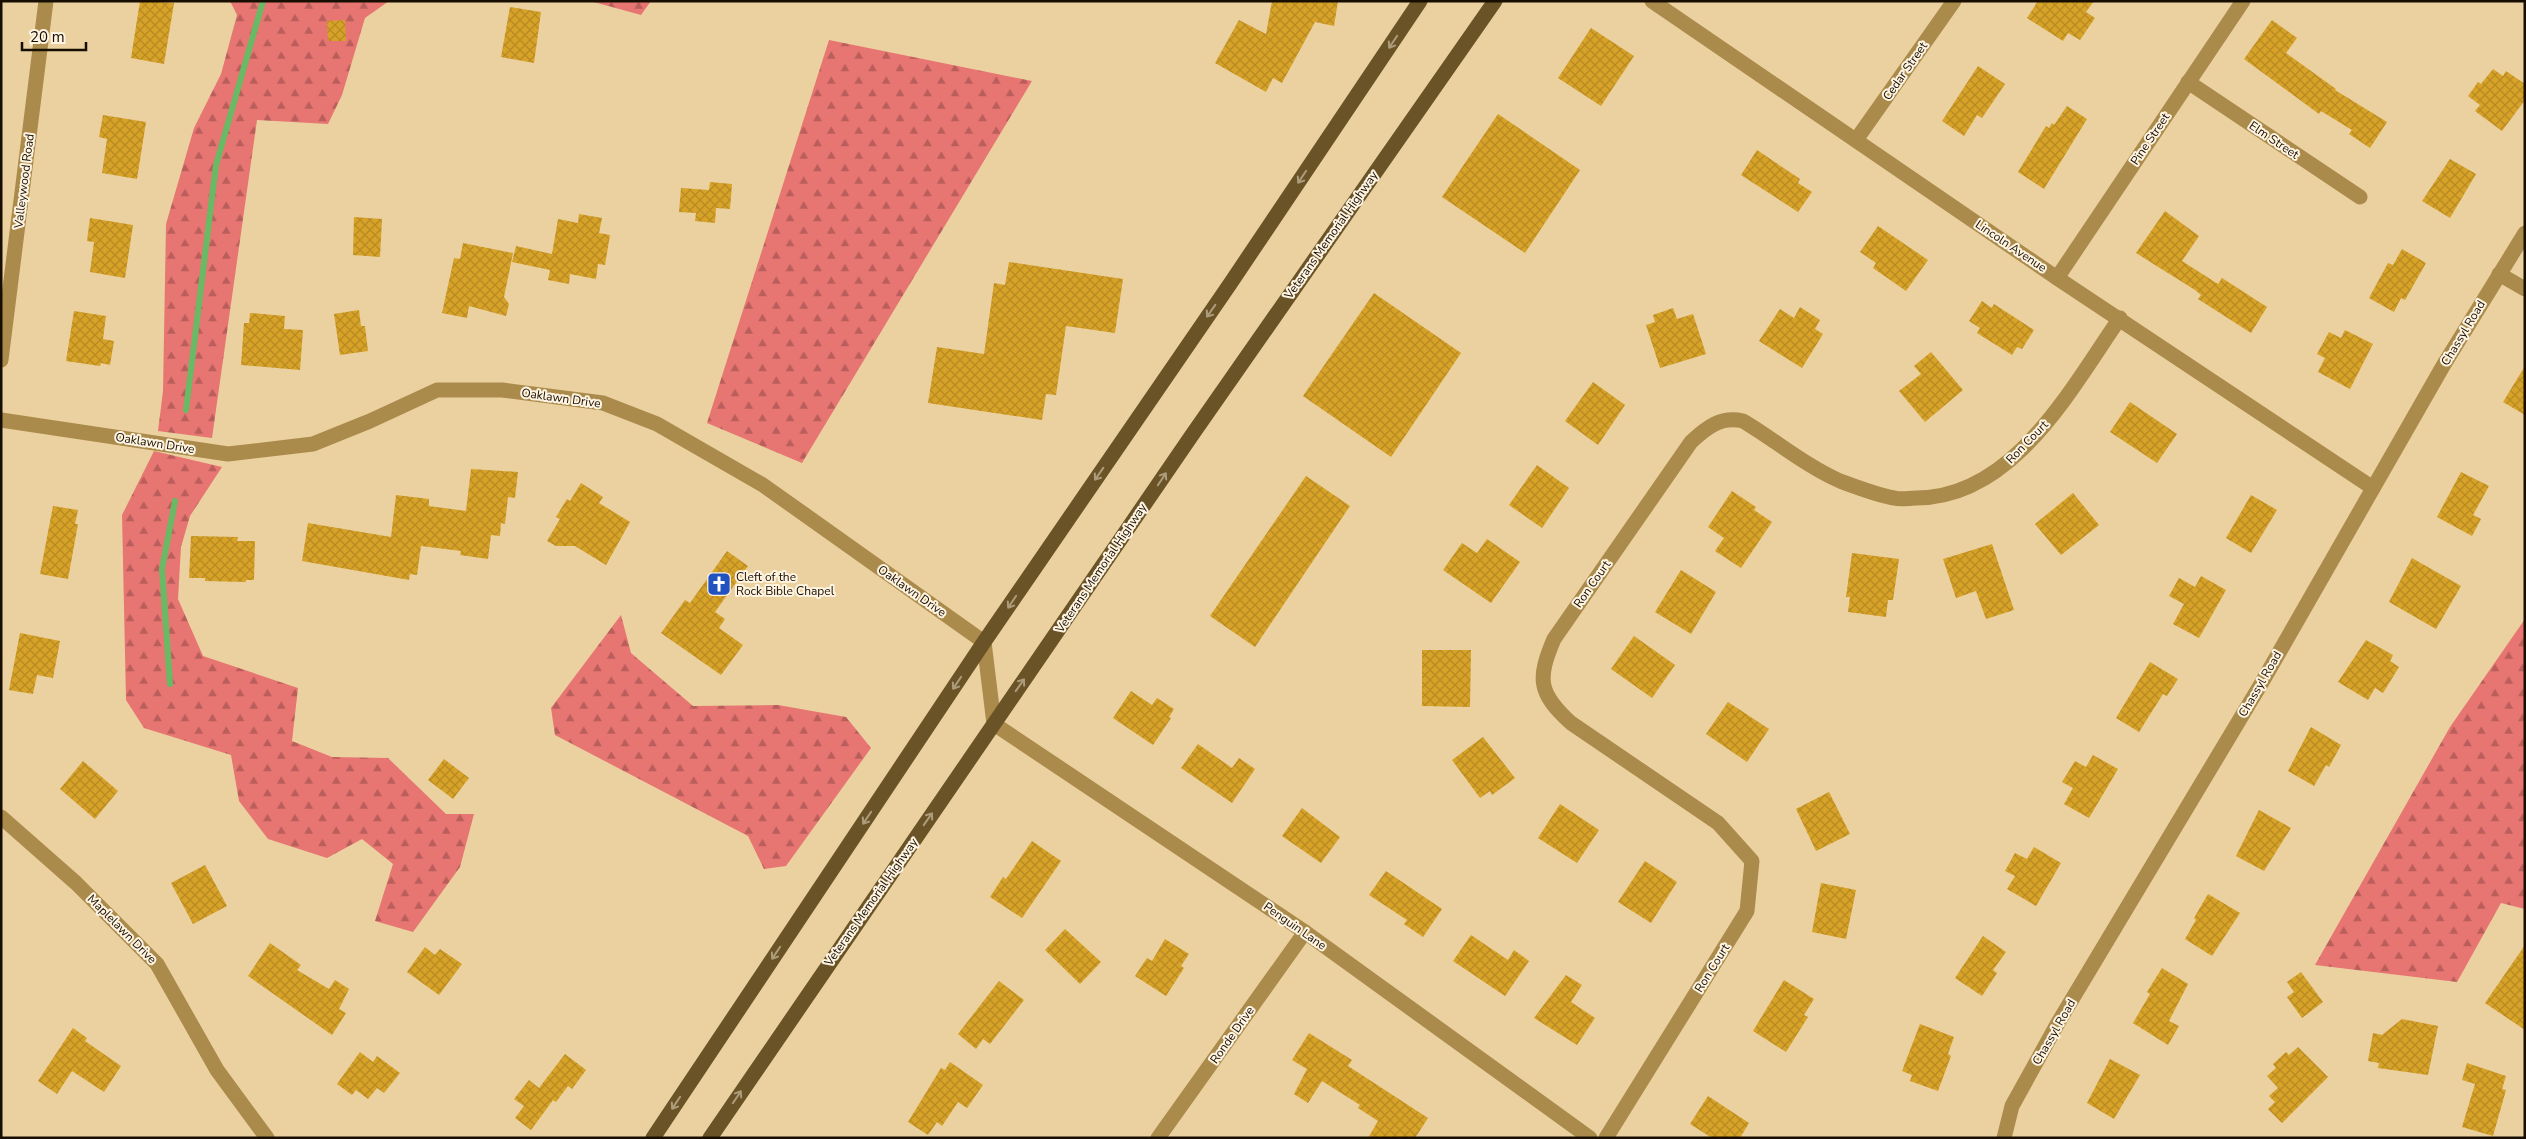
<svg xmlns="http://www.w3.org/2000/svg" width="2526" height="1139" viewBox="0 0 2526 1139" font-family="'Nunito Sans',sans-serif">
  <defs>
    <pattern id="forest-firs" width="22" height="20" patternUnits="userSpaceOnUse" patternTransform="scale(1.25)"><rect width="22" height="20" fill="#e77572"/><path d="M5 1l3.5 6h-7zM16 11l3.5 6h-7z" fill="#ba5e5b"/></pattern>
    <pattern id="building-cross-hatch" width="8" height="8" patternUnits="userSpaceOnUse" patternTransform="scale(1.25)"><rect width="8" height="8" fill="#d7a228"/><path d="M0 0l8 8M0 8l8-8" fill="none" stroke="#b88a22"/></pattern>
  </defs>
  <rect width="100%" height="100%" fill="#ebd1a0"/>
  <g fill="url(#forest-firs)">
    <path d="M230,1H450H389L365,18L342,95L328,124L257,120L212,438L158,431L163,391L166,224L194,128L221,74L237,15Z"/>
    <path d="M590,1H651L641,15Z"/>
    <path d="M829,40L1032,81L802,463L707,423Z"/>
    <path d="M154,451L222,467L190,516L181,547L178,599L203,656L298,688L292,741L332,757L388,758L446,814H474L460,867L413,932L375,921L393,864L362,839L327,858L268,839L239,801L231,755L144,728L126,700L122,515Z"/>
    <path d="M621,615L631,653L693,706L778,705L846,717L871,748L786,866L764,869L748,836L555,735L551,708Z"/>
    <path d="M2525,619V909L2501,903L2457,982L2315,965L2450,727Z"/>
  </g>
  <g fill="none" stroke-linecap="round" stroke-linejoin="round">
    <g stroke="#6ab965" stroke-width="6">
      <path d="M186,410L216,165L263,1"/>
      <path d="M170,684L162,569L175,501"/>
    </g>
  </g>
  <g fill="url(#building-cross-hatch)">
    <path d="M140,1L174,3L164,64L131,58Z"/>
    <path d="M1272,1H1338L1334,26L1315,22L1282,83L1273,78L1266,92L1215,63L1239,20L1266,34Z"/>
    <path d="M2038,1H2094L2086,12L2095,18L2080,40L2068,33L2063,41L2027,18Z"/>
    <path d="M510,7L541,12L534,63L501,57Z"/>
    <path d="M345,20L346,41H328L327,21Z"/>
    <path d="M2272,20L2297,38L2286,53L2336,89L2335,90L2387,122L2370,148L2349,134L2352,130L2321,111L2319,114L2244,59Z"/>
    <path d="M1591,28L1634,56L1601,106L1558,78Z"/>
    <path d="M1978,66L2005,84L1982,118L1977,115L1964,136L1942,121Z"/>
    <path d="M2493,69L2503,76L2506,71L2525,84V100L2502,131L2475,111L2480,105L2468,96L2478,82L2481,84Z"/>
    <path d="M2067,106L2087,119L2044,189L2018,172L2046,126L2049,128L2052,123L2054,125Z"/>
    <path d="M1498,114L1580,170L1525,253L1442,197Z"/>
    <path d="M103,115L146,122L137,179L102,173L107,139L99,137Z"/>
    <path d="M1757,150L1800,179L1798,183L1812,192L1798,212L1741,175Z"/>
    <path d="M2450,159L2476,174L2450,218L2422,201Z"/>
    <path d="M710,182L732,184L730,209L716,208L715,223L695,221L696,213L679,212L681,188L709,190Z"/>
    <path d="M2165,211L2199,236L2182,261L2218,284L2222,278L2267,307L2251,333L2198,299L2201,295L2195,290L2136,253Z"/>
    <path d="M579,214L602,218L599,233L610,235L605,265L598,264L596,279L570,274L569,284L548,280L550,270L512,262L516,246L552,254L558,219L578,223Z"/>
    <path d="M354,217L382,219L380,257L353,255Z"/>
    <path d="M90,218L133,225L125,278L90,272L94,242L87,241Z"/>
    <path d="M1878,226L1928,260L1906,291L1873,268L1876,263L1860,252Z"/>
    <path d="M463,243L513,253L504,297L509,304L506,316L469,306L467,318L442,313L454,258L460,259Z"/>
    <path d="M2402,249L2426,263L2405,300L2401,298L2394,312L2369,298L2388,263L2393,265Z"/>
    <path d="M1009,262L1123,279L1115,333L1066,326L1056,395L1046,394L1042,420L928,403L937,347L984,354L994,283L1005,285Z"/>
    <path d="M1374,293L1461,353L1391,457L1303,396Z"/>
    <path d="M1982,301L1992,308L1994,304L2034,330L2022,349L2017,347L2012,355L1977,333L1980,328L1969,321Z"/>
    <path d="M1800,307L1820,320L1815,329L1823,334L1802,368L1759,341L1780,309L1794,318Z"/>
    <path d="M1673,308L1677,319L1693,314L1706,354L1660,368L1646,325L1655,322L1653,315Z"/>
    <path d="M359,310L361,326H365L368,351L340,355L334,314Z"/>
    <path d="M74,311L106,316L103,339L114,341L110,365L101,363L100,366L66,361Z"/>
    <path d="M250,313L285,316L284,329L303,330L300,370L241,365L244,323H249Z"/>
    <path d="M2345,330L2373,344L2350,389L2318,372L2325,358L2317,354L2329,332L2341,338Z"/>
    <path d="M1931,352L1963,390L1925,422L1899,391L1921,374L1914,366Z"/>
    <path d="M2525,366V415L2503,402Z"/>
    <path d="M1593,382L1625,405L1598,445L1565,421Z"/>
    <path d="M2130,402L2177,434L2157,463L2110,432Z"/>
    <path d="M1537,465L1569,488L1542,528L1509,505Z"/>
    <path d="M471,469L518,472L515,498L508,497L505,524L501,523L500,536L491,535L488,559L460,555L461,551L421,546L417,575L410,574L409,580L302,561L308,523L391,537L396,495L429,499V506L466,511Z"/>
    <path d="M2461,472L2489,486L2473,515L2481,519L2472,536L2437,517Z"/>
    <path d="M1306,476L1350,506L1255,647L1210,616Z"/>
    <path d="M581,483L603,497L599,503L630,522L606,565L575,546H556L547,541L560,519L556,517L567,499L570,501Z"/>
    <path d="M1732,491L1756,507L1754,510L1772,522L1741,568L1715,551L1724,538L1708,527Z"/>
    <path d="M2073,493L2099,525L2061,555L2035,524Z"/>
    <path d="M2251,495L2277,510L2251,553L2226,538Z"/>
    <path d="M53,506L78,510L75,524H78L68,579L40,574Z"/>
    <path d="M191,536L238,537L237,541H255L254,580H246V582L205,581V578H189Z"/>
    <path d="M1487,539L1520,562L1491,603L1443,570L1462,543L1477,553Z"/>
    <path d="M1992,544L2014,610L1986,619L1976,591L1956,598L1943,559Z"/>
    <path d="M727,551L748,566L715,612L725,619L719,628L743,645L721,675L661,633L685,600L690,603Z"/>
    <path d="M1852,553L1899,559L1893,600H1888L1886,617L1848,612L1850,597H1846Z"/>
    <path d="M2412,558L2461,586L2436,629L2389,602Z"/>
    <path d="M1681,570L1716,592L1691,634L1655,612Z"/>
    <path d="M2201,576L2226,590L2199,638L2173,624L2184,604L2169,596L2179,578L2195,587Z"/>
    <path d="M20,633L60,641L53,678L37,675L33,694L9,690Z"/>
    <path d="M1634,636L1675,665L1652,698L1611,669Z"/>
    <path d="M2366,640L2393,655L2390,661L2399,667L2383,693L2375,688L2368,700L2338,682Z"/>
    <path d="M1422,650H1471L1470,707L1422,706Z"/>
    <path d="M2150,662L2178,679L2167,696L2163,694L2139,732L2116,718Z"/>
    <path d="M1131,691L1152,705L1157,698L1174,709L1169,717L1171,718L1153,745L1113,718Z"/>
    <path d="M1728,702L1769,729L1747,762L1706,734Z"/>
    <path d="M2311,727L2341,745L2329,767L2326,765L2314,786L2288,771Z"/>
    <path d="M1483,737L1515,778L1492,795L1490,791L1480,798L1452,760Z"/>
    <path d="M1198,744L1232,768L1239,758L1255,769L1232,803L1181,768Z"/>
    <path d="M2093,755L2118,769L2089,818L2064,804L2073,788L2062,782L2075,761L2086,767Z"/>
    <path d="M444,759L469,778L453,799L428,780Z"/>
    <path d="M83,761L118,791L95,819L60,789Z"/>
    <path d="M1829,792L1850,834L1816,851L1796,809Z"/>
    <path d="M1560,804L1599,830L1577,863L1538,838Z"/>
    <path d="M1302,808L1340,837L1321,863L1282,836Z"/>
    <path d="M2259,810L2291,828L2264,871L2236,856Z"/>
    <path d="M1032,841L1061,861L1022,918L990,897L1003,877L1006,879Z"/>
    <path d="M2034,847L2061,863L2036,906L2007,889L2015,876L2005,871L2015,853L2027,859Z"/>
    <path d="M1645,861L1677,882L1651,923L1618,902Z"/>
    <path d="M205,865L227,906L193,924L171,883Z"/>
    <path d="M1386,871L1442,909L1423,937L1404,924L1407,920L1369,895Z"/>
    <path d="M1821,883L1856,890L1846,939L1812,932Z"/>
    <path d="M2208,894L2240,913L2212,956L2185,939L2196,920L2194,918Z"/>
    <path d="M1065,929L1101,962L1080,984L1045,950Z"/>
    <path d="M1471,935L1508,960L1514,950L1529,961L1505,996L1453,961Z"/>
    <path d="M1983,936L2006,952L1993,970L1997,973L1982,996L1955,978Z"/>
    <path d="M1165,939L1189,954L1181,966L1184,968L1166,996L1135,976L1147,958L1152,961Z"/>
    <path d="M270,943L301,965L297,970L329,989L335,980L349,989L339,1009L346,1013L332,1035L248,976Z"/>
    <path d="M2525,945V1030L2485,1003Z"/>
    <path d="M425,947L435,955L440,949L462,964L439,995L407,972Z"/>
    <path d="M2162,968L2188,984L2169,1021L2179,1026L2168,1045L2133,1023L2150,994L2147,992Z"/>
    <path d="M2301,972L2323,1002L2302,1018L2287,997L2294,992L2287,982Z"/>
    <path d="M1566,975L1582,985L1571,1002L1595,1018L1577,1045L1534,1018Z"/>
    <path d="M1784,980L1814,999L1804,1015L1808,1017L1786,1052L1753,1031Z"/>
    <path d="M999,981L1024,1000L990,1044L983,1039L976,1049L958,1034Z"/>
    <path d="M2402,1019L2438,1026L2428,1075L2378,1068L2379,1063L2368,1061L2373,1033L2382,1035Z"/>
    <path d="M1920,1024L1954,1037L1948,1054L1951,1056L1938,1091L1910,1081L1912,1075L1902,1071Z"/>
    <path d="M73,1028L87,1038L85,1041L121,1066L104,1092L72,1071L57,1094L38,1081Z"/>
    <path d="M1309,1033L1352,1060L1348,1066L1428,1118L1415,1138H1368L1378,1121L1358,1108L1360,1105L1322,1081L1308,1103L1294,1094L1307,1069L1292,1060Z"/>
    <path d="M2298,1047L2328,1077L2282,1123L2268,1109L2275,1102L2269,1096L2278,1088L2267,1076L2276,1068L2273,1064L2286,1052L2289,1055Z"/>
    <path d="M360,1052L373,1062L377,1056L400,1073L384,1093L377,1088L368,1099L356,1090L352,1095L337,1084Z"/>
    <path d="M565,1054L586,1070L572,1089L568,1086L556,1102L553,1100L531,1130L515,1118L524,1106L514,1099L529,1080L539,1088Z"/>
    <path d="M2110,1059L2140,1075L2114,1119L2087,1103Z"/>
    <path d="M950,1062L983,1085L967,1108L958,1102L942,1126L937,1122L928,1135L908,1122L941,1068L945,1070Z"/>
    <path d="M2467,1063L2506,1076L2502,1089L2506,1090L2493,1136L2462,1127L2475,1084L2462,1080Z"/>
    <path d="M1708,1096L1749,1123L1740,1138H1712L1690,1124Z"/>
  </g>
  <g fill="none" stroke-linecap="round" stroke-linejoin="round">
    <g stroke="#ab8b4b" stroke-width="15">
      <path d="M1652,1L2057,278L2373,488"/>
      <path d="M2188,82L2360,197"/>
      <path d="M1856,140L1954,1"/>
      <path d="M2499,274L2525,289"/>
      <path d="M2057,278L2243,1"/>
      <path d="M1,360L46,1"/>
      <path d="M1,420L228,454L313,444L370,421L437,390H502L603,403L657,424L763,485L984,642L994,724L1305,932L1590,1138"/>
      <path d="M1,817L76,883L157,964L217,1070L267,1138"/>
      <path d="M1158,1138L1305,932"/>
      <path d="M1606,1138L1747,911L1752,861L1718,823L1571,723C1538,693 1537,679 1554,639L1691,442C1707,427 1721,416 1743,421C1775,440 1806,466 1840,481C1856,487 1877,495 1894,498C1901,500 1909,498 1916,498C2014,498 2071,388 2120,318"/>
      <path d="M2004,1138L2012,1106L2059,1021L2261,684L2443,366L2525,233"/>
    </g>
    <g stroke="#6a5427" stroke-width="15">
      <path d="M653,1138L984,642L1230,284L1420,1"/>
      <path d="M710,1138L1192,435L1495,1"/>
    </g>
  </g>
  <defs><path id="oneway-shaft" d="M-6 0H5M1.5-3L5.5 0L1.5 3" fill="none" stroke-width="1.6" stroke-linecap="round" stroke-linejoin="round" transform="scale(1.25)"/></defs>
  <g stroke="#ad9c7b">
    <use href="#oneway-shaft" transform="translate(1393 42) rotate(124)"/>
    <use href="#oneway-shaft" transform="translate(1302 177) rotate(124)"/>
    <use href="#oneway-shaft" transform="translate(1211 311) rotate(125)"/>
    <use href="#oneway-shaft" transform="translate(1099 474) rotate(125)"/>
    <use href="#oneway-shaft" transform="translate(1162 479) rotate(-56)"/>
    <use href="#oneway-shaft" transform="translate(1012 602) rotate(124)"/>
    <use href="#oneway-shaft" transform="translate(957 683) rotate(124)"/>
    <use href="#oneway-shaft" transform="translate(1020 685) rotate(-55)"/>
    <use href="#oneway-shaft" transform="translate(867 818) rotate(124)"/>
    <use href="#oneway-shaft" transform="translate(928 819) rotate(-55)"/>
    <use href="#oneway-shaft" transform="translate(776 953) rotate(124)"/>
    <use href="#oneway-shaft" transform="translate(737 1097) rotate(-56)"/>
    <use href="#oneway-shaft" transform="translate(676 1103) rotate(124)"/>
  </g>
  <defs>
    <g id="church-square" transform="scale(1.25)"><rect x="-9" y="-9" width="18" height="18" rx="4" fill="#2053c0" stroke="#fff4e1"/><path d="M-1.2-6h2.4v3.5h3.3v2.4h-3.3V6h-2.4V-.1h-3.3v-2.4h3.3Z" fill="#fff"/></g>
  </defs>
  <g fill-rule="evenodd">
    <use href="#church-square" x="719" y="584"/>
  </g>
  <g text-anchor="middle" stroke-width="4" stroke-linejoin="round" paint-order="stroke">
    <g font-size="12" fill="#170e00" stroke="#fff4e1">
      <text transform="translate(1905 71) rotate(-55)" y="4">Cedar Street</text>
      <text transform="translate(2150 139) rotate(-56)" y="4">Pine Street</text>
      <text transform="translate(2274 140) rotate(34)" y="4">Elm Street</text>
      <text transform="translate(24 181) rotate(-83)" y="4">Valleywood Road</text>
      <text transform="translate(1331 235) rotate(-55)" y="4">Veterans Memorial Highway</text>
      <text transform="translate(2011 246) rotate(34)" y="4">Lincoln Avenue</text>
      <text transform="translate(2463 333) rotate(-59)" y="4">Chassyl Road</text>
      <text transform="translate(561 398) rotate(8)" y="4">Oaklawn Drive</text>
      <text transform="translate(2027 442) rotate(-46)" y="4">Ron Court</text>
      <text transform="translate(155 443) rotate(9)" y="4">Oaklawn Drive</text>
      <text transform="translate(1101 568) rotate(-56)" y="4">Veterans Memorial Highway</text>
      <text transform="translate(1592 584) rotate(-55)" y="4">Ron Court</text>
      <text transform="translate(912 591) rotate(35)" y="4">Oaklawn Drive</text>
      <text transform="translate(2260 684) rotate(-60)" y="4">Chassyl Road</text>
      <text transform="translate(871 902) rotate(-55)" y="4">Veterans Memorial Highway</text>
      <text transform="translate(1295 926) rotate(35)" y="4">Penguin Lane</text>
      <text transform="translate(122 929) rotate(45)" y="4">Maplelawn Drive</text>
      <text transform="translate(1712 968) rotate(-58)" y="4">Ron Court</text>
      <text transform="translate(2054 1032) rotate(-60)" y="4">Chassyl Road</text>
      <text transform="translate(1232 1035) rotate(-55)" y="4">Ronde Drive</text>
    </g>
    <g font-size="12" fill="#170e00" stroke="#fff4e1" text-anchor="start">
      <text x="736" y="581">Cleft of the<tspan x="736" dy="14">Rock Bible Chapel</tspan></text>
    </g>
  </g>
  <rect width="2526" height="1139" fill="none" stroke="#170e00" stroke-width="5"/>
  <path d="M22 42v8h64v-8" fill="none" stroke="#170e00" stroke-width="2.5"/>
  <text x="30" y="42" font-size="15" fill="#170e00" stroke="#fff4e1" stroke-width="4" paint-order="stroke">20 m</text>
</svg>
